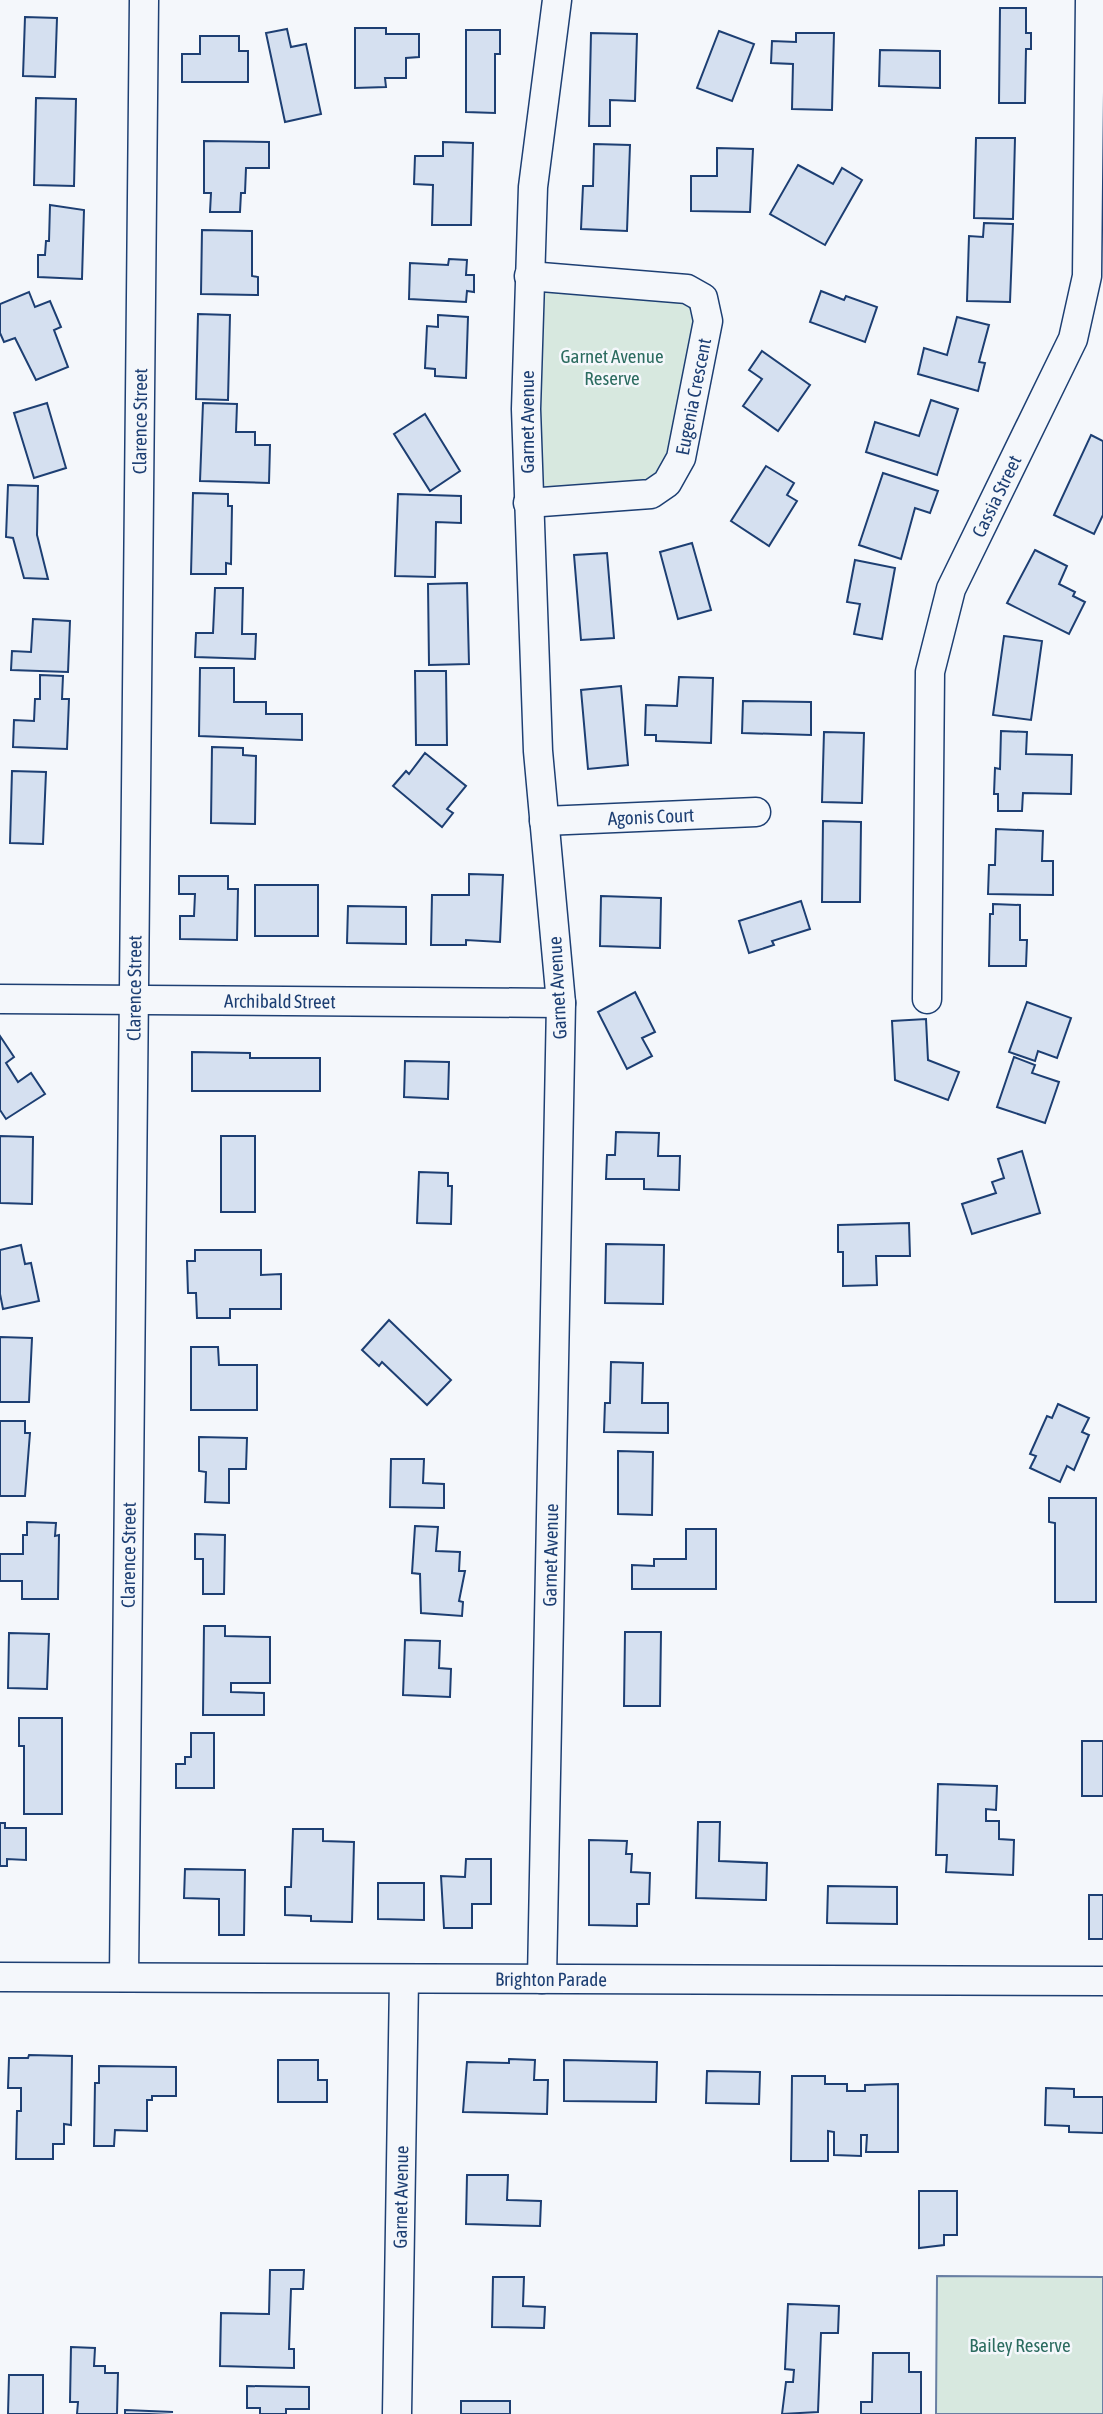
<svg xmlns="http://www.w3.org/2000/svg" width="1103" height="2414" viewBox="0 0 1103 2414" font-family="'Asap Condensed',sans-serif">
  <rect width="100%" height="100%" fill="#f4f7fb"/>
  <g fill="#d7e8df" stroke="#687fa3" stroke-width="2">
    <path d="M537,283L682,297L700,321L673,453L645,488L535,494Z"/>
    <path d="M937,2276L1103,2277V2414H936Z"/>
  </g>
  <g fill="#d5e0f0" stroke="#1d3f73" stroke-width="2">
    <path d="M1000,8H1026V33H1031V49H1026L1025,103H999Z"/>
    <path d="M25,17L57,18L55,77L23,76Z"/>
    <path d="M355,28H386V34H419V57L406,58V78H385L386,87L355,88Z"/>
    <path d="M287,29L291,47L306,44L321,114L285,122L266,33Z"/>
    <path d="M466,30H500V54H495V113L466,112Z"/>
    <path d="M719,31L754,44L732,101L697,88Z"/>
    <path d="M591,33L637,34L635,101L610,100V126H589Z"/>
    <path d="M796,33H834L832,110L792,109L793,64L771,63L772,41L796,42Z"/>
    <path d="M200,36H239V51H248V82H182V54H200Z"/>
    <path d="M880,50L940,51V88L879,86Z"/>
    <path d="M36,98L76,99L74,186L34,185Z"/>
    <path d="M976,138H1015L1013,219L974,218Z"/>
    <path d="M204,141L269,142V168H246L245,193H241L240,212H210L211,193H204Z"/>
    <path d="M443,142L473,143L471,225H432L433,185L414,184L415,156H443Z"/>
    <path d="M594,144L630,145L627,231L581,229L583,186H593Z"/>
    <path d="M717,148L753,149L750,212L691,211V176H717Z"/>
    <path d="M798,165L833,184L842,168L862,180L825,245L770,214Z"/>
    <path d="M50,205L84,210L82,279L38,277V255H45L46,241H49Z"/>
    <path d="M984,223L1013,224L1010,302L967,301L969,236L983,237Z"/>
    <path d="M202,230L252,231V276L258,277V295L201,294Z"/>
    <path d="M449,259L467,260L466,275H474V292L467,291L466,302L409,299L410,263L448,265Z"/>
    <path d="M821,291L844,300L846,296L877,307L865,342L810,322Z"/>
    <path d="M29,292L35,307L50,301L61,327L54,330L68,367L36,380L15,338L4,342L0,333V304Z"/>
    <path d="M198,314L230,315L228,400L196,399Z"/>
    <path d="M438,315L468,317L466,378L435,376V369L425,368L427,326L438,327Z"/>
    <path d="M957,317L989,325L979,362L985,363L978,391L918,374L924,348L947,355Z"/>
    <path d="M762,351L810,385L778,431L743,406L762,379L749,370Z"/>
    <path d="M931,400L958,409L937,475L866,452L875,422L919,436Z"/>
    <path d="M47,403L66,468L34,478L14,413Z"/>
    <path d="M203,403L237,404L236,432H255V445H270L269,483L200,481Z"/>
    <path d="M425,414L460,471L430,491L394,434Z"/>
    <path d="M1091,435L1103,441V515L1094,534L1054,515Z"/>
    <path d="M766,466L794,483L787,495L797,501L769,546L731,521Z"/>
    <path d="M883,473L938,491L930,513L915,508L901,559L859,545Z"/>
    <path d="M8,485L38,486L37,535L48,579L24,578L13,538L6,537Z"/>
    <path d="M193,493L228,494V506H232L231,564L226,563V574H191Z"/>
    <path d="M398,494L461,496V523L436,522L435,577L395,576Z"/>
    <path d="M692,543L711,610L678,619L660,552Z"/>
    <path d="M1035,550L1067,566L1059,584L1075,592L1073,596L1085,602L1069,634L1007,603Z"/>
    <path d="M607,553L614,638L581,640L574,555Z"/>
    <path d="M855,560L895,568L882,639L854,634L860,604L847,602Z"/>
    <path d="M467,583L469,664L429,665L428,584Z"/>
    <path d="M215,588H243L242,634H256L255,659L195,657L196,633H213Z"/>
    <path d="M33,619L70,621L68,672L11,670L12,651L31,652Z"/>
    <path d="M1004,636L1042,641L1031,720L993,715Z"/>
    <path d="M200,668H234V702H266V714H302V740L199,736Z"/>
    <path d="M415,671H446L447,745H416Z"/>
    <path d="M40,675L63,676L62,699H69L67,749L13,747L14,720L34,721L35,699H40Z"/>
    <path d="M679,677L713,678L711,743L656,741V735H645L646,705L677,706Z"/>
    <path d="M621,686L628,765L588,769L581,690Z"/>
    <path d="M743,701L811,702V735L742,733Z"/>
    <path d="M1001,731L1027,732L1026,754L1072,755L1071,794L1023,793L1022,811H998V794H994L995,768L1000,769Z"/>
    <path d="M824,732L864,733L862,803L822,802Z"/>
    <path d="M212,747L243,748V755L256,756L255,824L211,823Z"/>
    <path d="M425,753L466,786L447,809L453,813L442,827L393,786L406,771L409,774Z"/>
    <path d="M12,771L46,772L43,844L10,843Z"/>
    <path d="M823,821L861,822L860,902H822Z"/>
    <path d="M996,829L1043,831L1042,861H1053V895L988,894L989,865H995Z"/>
    <path d="M469,874L503,875L500,942L466,940V945H431L432,895H469Z"/>
    <path d="M179,876H228V889H238L237,940L180,939V916H194L195,894H179Z"/>
    <rect x="255" y="885" width="63" height="51"/>
    <path d="M601,896L661,898L660,948L600,946Z"/>
    <path d="M801,901L810,929L772,941L774,945L749,953L739,921Z"/>
    <path d="M993,904L1020,905V940H1027L1026,966H989L990,914H993Z"/>
    <path d="M348,906L406,907V944L347,943Z"/>
    <path d="M635,992L655,1032L642,1038L652,1056L627,1069L598,1012Z"/>
    <path d="M1027,1002L1071,1018L1057,1058L1038,1051L1035,1061L1009,1052Z"/>
    <path d="M926,1019L928,1060L959,1072L948,1100L895,1080L892,1021Z"/>
    <path d="M0,1036L14,1057L6,1063L18,1082L31,1073L45,1094L6,1119L0,1110Z"/>
    <path d="M192,1052L250,1053V1058H320V1091H192Z"/>
    <path d="M1014,1057L1035,1065L1032,1073L1059,1082L1045,1123L997,1107Z"/>
    <path d="M405,1061L449,1062L448,1099L404,1097Z"/>
    <path d="M616,1132L659,1133L658,1156H680L679,1190L644,1189V1179H606L607,1155H615Z"/>
    <path d="M0,1136L33,1137L32,1204L0,1203Z"/>
    <rect x="221" y="1136" width="34" height="76"/>
    <path d="M1022,1151L1040,1213L972,1234L962,1204L996,1193L992,1182L1004,1178L998,1159Z"/>
    <path d="M419,1172L448,1173V1186H452L451,1224L417,1223Z"/>
    <path d="M909,1223L910,1256H876L877,1285L843,1286V1252H838V1225Z"/>
    <path d="M606,1244L664,1245L663,1304L605,1303Z"/>
    <path d="M21,1245L25,1264L31,1263L39,1301L3,1309L0,1294V1250Z"/>
    <path d="M195,1250H261V1275L281,1274V1309H230V1318H197L196,1293H188L187,1261H195Z"/>
    <path d="M389,1320L451,1380L427,1405L382,1362L379,1366L362,1350Z"/>
    <path d="M0,1337L32,1338L29,1402H0Z"/>
    <path d="M191,1347H218L219,1365H257V1410H191Z"/>
    <path d="M611,1362L643,1363L642,1403H668V1433L604,1432L605,1403H610Z"/>
    <path d="M1058,1404L1089,1418L1082,1432L1089,1435L1074,1470L1067,1466L1060,1482L1030,1468L1036,1456L1030,1454L1047,1416L1052,1418Z"/>
    <path d="M0,1421H25V1433H30L25,1496H0Z"/>
    <path d="M199,1437L247,1438L246,1469H229V1503L205,1502L206,1472L199,1471Z"/>
    <path d="M618,1451L653,1452L652,1515L618,1514Z"/>
    <path d="M391,1459H424L423,1483L444,1484V1508L390,1507Z"/>
    <path d="M1049,1498H1096V1602H1055V1523L1049,1522Z"/>
    <path d="M27,1522L56,1523L55,1536L59,1535L58,1599H22V1581H0V1554H23V1535H27Z"/>
    <path d="M415,1526L438,1527L436,1551L460,1552L459,1571H465L459,1601L463,1602L462,1616L421,1613L420,1574L412,1573Z"/>
    <path d="M686,1529H716V1589H632V1565L654,1566V1559H686Z"/>
    <path d="M195,1534L225,1535L224,1594H203V1559H195Z"/>
    <path d="M204,1626H225V1636L270,1637V1683H231V1692L264,1693V1715H203Z"/>
    <path d="M625,1632H661L660,1706H624Z"/>
    <path d="M9,1633L49,1634L47,1689L8,1688Z"/>
    <path d="M405,1640L440,1641L439,1668L451,1669L450,1697L403,1695Z"/>
    <path d="M19,1718H62V1814H24V1746H19Z"/>
    <path d="M191,1733H214V1788H176V1764H185V1757H191Z"/>
    <rect x="1082" y="1741" width="21" height="55"/>
    <path d="M938,1784L997,1786L996,1810L986,1809V1821H999V1839L1014,1840L1013,1875L946,1872L947,1855H936Z"/>
    <path d="M698,1822H720L719,1861L767,1863L766,1900L696,1898Z"/>
    <path d="M0,1823H5V1828H26V1860L7,1859V1866H0Z"/>
    <path d="M293,1829H323V1841L354,1842L352,1922L311,1921V1916L285,1915V1887H291Z"/>
    <path d="M589,1840L627,1841L626,1854H632L631,1872L650,1873L649,1904H637V1926L589,1925Z"/>
    <path d="M466,1859H491V1904H472V1928H444L441,1876L465,1877Z"/>
    <path d="M185,1869L245,1870L244,1935H219V1899L184,1898Z"/>
    <path d="M378,1883H424V1920L378,1919Z"/>
    <path d="M828,1886L897,1887V1924L827,1923Z"/>
    <rect x="1089" y="1895" width="14" height="44"/>
    <path d="M29,2055L72,2056L71,2125L64,2124V2144H53V2159H16L17,2111H21V2088H8L9,2058H28Z"/>
    <path d="M509,2059L535,2060L534,2080H548L547,2114L463,2112L467,2062L509,2063Z"/>
    <path d="M278,2060H318V2080H327V2102H278Z"/>
    <path d="M564,2060L657,2062L656,2102L564,2101Z"/>
    <path d="M99,2066L176,2067V2096H152V2100H147V2131L115,2130L114,2146H94L95,2083H99Z"/>
    <path d="M707,2071L760,2072L759,2104L706,2103Z"/>
    <path d="M792,2076H825V2084H847V2091H865V2085L898,2084V2152H866L867,2135H861V2156L834,2155V2132L828,2131V2161H791Z"/>
    <path d="M1046,2088L1074,2089V2097H1103V2133L1069,2132V2126L1045,2125Z"/>
    <path d="M467,2175H508L507,2200L541,2201L540,2226L466,2224Z"/>
    <path d="M919,2191H957V2235H944V2245L919,2248Z"/>
    <path d="M270,2270H304L303,2289H291L289,2349H294V2368L220,2366L221,2313L269,2314Z"/>
    <path d="M493,2277H524L523,2306L545,2307L544,2328L492,2327Z"/>
    <path d="M788,2304L839,2306L838,2333H821L818,2412L782,2414L786,2382H793L794,2370L785,2369Z"/>
    <path d="M71,2347L95,2348L94,2366H105V2373H118L117,2414H77L78,2402H70Z"/>
    <path d="M873,2353H909V2372H921V2414H861V2402H872Z"/>
    <path d="M9,2375H43V2414H8Z"/>
    <path d="M247,2386L309,2387V2409H286V2414H260V2408H247Z"/>
    <rect x="461" y="2401" width="49" height="13"/>
    <path d="M125,2410L173,2412L125,2414Z"/>
  </g>
  <g fill="none" stroke-linecap="round" stroke-linejoin="round">
    <g stroke="#1d3f73" stroke-width="31">
      <g id="minor">
        <path id="s1" d="M528,503L651,494L667,483L681,458L708,321L703,298L687,289L529,276"/>
        <path id="s2" d="M544,821L756,812"/>
        <path id="s3" d="M0,999L561,1003"/>
        <path id="s4" d="M927,999L930,672L951,589L1073,339L1087,276L1090,0"/>
        <path id="s5" d="M0,1977L1103,1981"/>
        <path id="s6" d="M124,1977L144,0"/>
        <path id="s7" d="M542,1979L561,1003L538,751L526,409L533,187L557,0"/>
        <path id="s8" d="M397,2414L404,1979"/>
      </g>
    </g>
    <use href="#minor" stroke="#f4f7fb" stroke-width="28"/>
  </g>
  <g text-anchor="middle" stroke-width="5" stroke-linejoin="round" paint-order="stroke">
    <g font-size="19" fill="#2c6c60" stroke="#f4f7fb">
      <text x="612" y="363">Garnet Avenue<tspan x="612" dy="22">Reserve</tspan></text>
      <text x="1020" y="2352">Bailey Reserve</text>
    </g>
    <g font-size="19" fill="#1d3f73" stroke="#f4f7fb">
      <text dy="7" stroke="none"><textPath href="#s1" startOffset="234">Eugenia Crescent</textPath></text>
      <text dy="7" stroke="none"><textPath href="#s6" startOffset="1556">Clarence Street</textPath></text>
      <text transform="translate(527 422) rotate(-90)" y="7">Garnet Avenue</text>
      <text dy="7" stroke="none"><textPath href="#s4" startOffset="516">Cassia Street</textPath></text>
      <text dy="7" stroke="none"><textPath href="#s2" startOffset="107">Agonis Court</textPath></text>
      <text transform="translate(557 988) rotate(-93)" y="7">Garnet Avenue</text>
      <text dy="7" stroke="none"><textPath href="#s6" startOffset="989">Clarence Street</textPath></text>
      <text dy="7" stroke="none"><textPath href="#s3" startOffset="280">Archibald Street</textPath></text>
      <text dy="7" stroke="none"><textPath href="#s7" startOffset="424">Garnet Avenue</textPath></text>
      <text dy="7" stroke="none"><textPath href="#s6" startOffset="422">Clarence Street</textPath></text>
      <text dy="7" stroke="none"><textPath href="#s5" startOffset="551">Brighton Parade</textPath></text>
      <text dy="7" stroke="none"><textPath href="#s8" startOffset="217">Garnet Avenue</textPath></text>
    </g>
  </g>
</svg>
